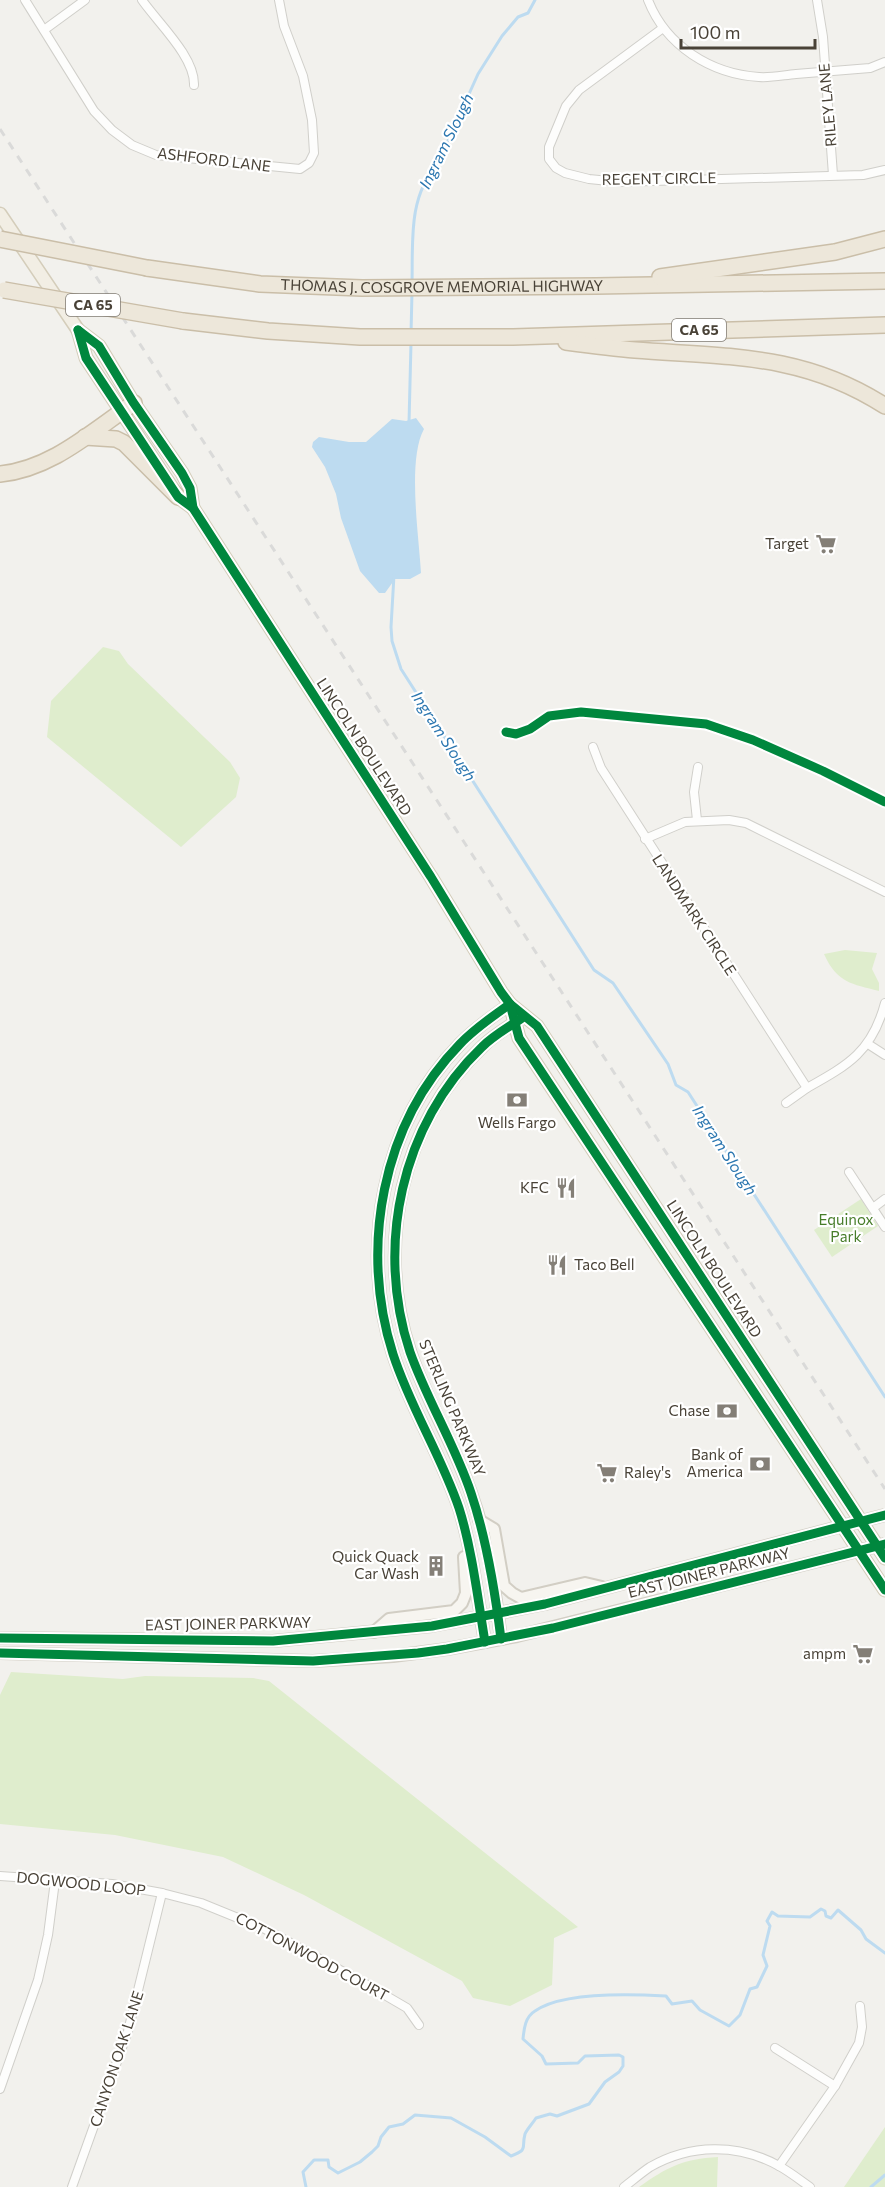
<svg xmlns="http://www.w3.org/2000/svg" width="885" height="2187" viewBox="0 0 885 2187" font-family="Commissioner,sans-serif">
  <rect width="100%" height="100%" fill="#f2f1ed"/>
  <g fill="#dfedcd">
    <path d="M103,647L119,651L128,664L230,762L240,778L236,797L181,847L47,737L51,701Z"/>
    <path d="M845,950L877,953L872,969L879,983V991C852,984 837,983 824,954Z"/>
    <path d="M861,1199L878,1226L832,1257L814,1230Z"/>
    <path d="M11,1672L123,1679L145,1676L253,1678L269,1681L578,1927L554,1938L552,1985L510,2006L473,1998L462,1981L304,1895L223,1857L115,1835L0,1824V1695Z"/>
    <path d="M885,2127V2187H844Z"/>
    <path d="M718,2157L717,2187H639C667,2167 683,2159 718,2157Z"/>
  </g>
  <path fill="#bddbf0" d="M416,418L424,429C407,460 419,536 421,573L410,579H395L385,593H379L360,571L341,518L336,494L325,467L312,447L313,442L319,437L349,442H366L392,419L406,421Z"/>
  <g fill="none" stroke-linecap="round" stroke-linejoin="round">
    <g stroke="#bddbf0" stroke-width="3">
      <path d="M412,283C413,242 408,197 437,165L478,74L502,36L518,17L528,13L535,0"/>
      <path d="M411,334L412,292"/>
      <path d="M409,423L411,343"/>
      <path d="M394,575L391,627L392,641L401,669L594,970L613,983L668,1064L676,1085L688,1092L885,1397"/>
      <path d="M306,2187L303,2172L314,2160H328L329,2167L338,2173L360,2162L372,2152L378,2146L381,2137L389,2127L403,2124L415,2115L451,2118L485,2137L511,2156C529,2149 521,2149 525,2134C527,2129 533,2123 536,2118L550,2114L557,2116L589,2104L605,2082L619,2072L623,2066V2057L619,2055L585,2056L578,2063L546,2064L542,2056L523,2039C524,2029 525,2017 535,2011C563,1991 632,1994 666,1996L672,2004L692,2001L700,2010L729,2026L740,2015L750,1989L757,1987L767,1966L763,1955L770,1926L767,1921L772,1912L778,1916L810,1917L821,1909L825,1911L826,1916L831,1918L838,1910L861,1930L866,1939L885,1953"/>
      <path d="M871,2187L885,2175"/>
    </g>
    <g stroke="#d0cfca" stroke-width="10">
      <g id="street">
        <path d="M25,0L94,111L112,130L132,145L156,155L300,169L309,163L314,153L312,120L303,76L284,26L279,0"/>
        <path d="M142,0C158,23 195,57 194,85"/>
        <path d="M648,0C666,46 711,74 759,77C771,78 784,75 796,74C821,72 845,70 870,68L885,62"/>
        <path d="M817,0L823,37L833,175"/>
        <path d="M663,28L579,90L566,106L549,147V159L556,168L565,173L589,179L619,182L863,175L885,170"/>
        <path d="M44,30L85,0"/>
        <path d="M593,747L601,768L807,1088C848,1065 872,1052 885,1003"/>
        <path d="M697,820L694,792L698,767"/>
        <path d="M645,839L685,822L729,820L746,823L885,892"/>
        <path d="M868,1044L885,1055"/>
        <path d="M786,1103L807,1088"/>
        <path d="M849,1172L885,1227"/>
        <path d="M873,1208L885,1199"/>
        <path d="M0,1876L112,1884L162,1893L201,1903L265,1929L371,1987L407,2008L419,2025"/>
        <path d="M775,2048L835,2086"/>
        <path d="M0,2089L38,1980L48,1935L55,1881"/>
        <path d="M779,2166L835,2086L859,2043L862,2027L860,2006"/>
        <path d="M72,2187L128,2031L162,1893"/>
        <path d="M624,2187C632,2181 641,2173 650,2167C690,2144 738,2143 779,2166C790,2172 800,2180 810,2187"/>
      </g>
    </g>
    <g stroke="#d2cec4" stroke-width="14">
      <g id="secondary">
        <path d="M479,1520L494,1529L504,1586L512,1593L521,1598L585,1583L602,1587"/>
        <path d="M374,1632L389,1619L454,1611L462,1603L466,1593L464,1557"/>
        <path d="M0,1638L273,1641L432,1626L545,1604L804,1536"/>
        <path d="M501,1639C495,1590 488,1540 471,1493C454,1444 426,1400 410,1351C375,1246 401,1122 483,1046C493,1036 507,1028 520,1019"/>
        <path d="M485,1642C478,1600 472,1549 459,1508C441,1455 410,1407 393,1354C359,1248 382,1124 460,1044C475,1028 492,1017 510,1004"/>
        <path d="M0,1653L313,1661L393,1656L447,1649L517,1636L818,1561"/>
      </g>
    </g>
    <g stroke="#d4cdba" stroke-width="15">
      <g id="primary">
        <path d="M0,214L78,330L86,358L178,497L193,508L431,877L501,992L510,1004L537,1026L885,1558"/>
        <path d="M78,330L99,346L133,402L182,473L190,488L193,508"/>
        <path d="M510,1004L519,1038L885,1590"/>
      </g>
    </g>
    <g stroke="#cabea8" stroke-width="18">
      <g id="highway">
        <path id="s1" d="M147,268L260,284L362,288L596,286L885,281"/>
        <path d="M660,277L835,252L885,239"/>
        <path d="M183,321L268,331L360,337H513L885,325"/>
        <path d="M566,342C589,345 612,348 635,350C727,357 803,353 885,406"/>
        <path d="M85,437L116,439L124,443L178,497"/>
        <path d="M0,474C52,469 92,431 134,403"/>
      </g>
    </g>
    <use href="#street" stroke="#fdfdfc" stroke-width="8"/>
    <use href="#secondary" stroke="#f7f5f0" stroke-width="10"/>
    <use href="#primary" stroke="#f2eee4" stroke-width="12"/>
    <use href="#highway" stroke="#ede7da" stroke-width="15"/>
    <path stroke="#dadad9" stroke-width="3" stroke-dasharray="8 8" stroke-linecap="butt" d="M0,129L885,1489"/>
    <g stroke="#d2cec4" stroke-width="14" stroke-linecap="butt">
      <g id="secondary-bridge">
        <path d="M804,1536L885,1515"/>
        <path d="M818,1561L885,1544"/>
      </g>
    </g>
    <g stroke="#cabea8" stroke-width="18" stroke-linecap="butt">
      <g id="highway-bridge">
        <path d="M0,239L147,268"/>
        <path d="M4,290L183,321"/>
      </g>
    </g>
    <use href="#secondary-bridge" stroke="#f7f5f0" stroke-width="10"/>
    <use href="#highway-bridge" stroke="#ede7da" stroke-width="15"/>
    <g stroke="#fff" stroke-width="13">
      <g id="cycleway">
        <path d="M78,330L86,358L178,497L193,508L431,877L501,992L510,1004L537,1026L885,1558"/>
        <path d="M78,330L99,346L133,402L182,473L190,488L193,508"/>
        <path d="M506,732L516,734L530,729L549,716L581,712L706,724L753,740L823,771L885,802"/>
        <path d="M510,1004L519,1038L885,1590"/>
        <path d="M0,1638L273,1641L432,1626L545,1604L885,1515"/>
        <path d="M501,1639C495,1591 487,1540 471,1493C455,1445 427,1400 410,1352C375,1247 401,1124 482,1047C494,1035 509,1027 522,1018"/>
        <path d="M485,1642C478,1600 472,1549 459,1508C441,1455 410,1407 393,1354C359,1248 382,1124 460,1044C475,1028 492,1017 510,1004"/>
        <path d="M0,1653L313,1661L418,1653L447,1649L553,1628L885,1544"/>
      </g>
    </g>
    <use href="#cycleway" stroke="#00873e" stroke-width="9"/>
  </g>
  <defs>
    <g id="supermarket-bare" transform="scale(1.62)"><path d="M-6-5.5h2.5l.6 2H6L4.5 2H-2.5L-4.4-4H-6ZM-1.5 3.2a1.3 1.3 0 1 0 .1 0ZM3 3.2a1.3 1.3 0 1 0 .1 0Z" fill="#847f77" stroke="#fff" stroke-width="2.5" paint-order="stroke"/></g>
    <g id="bank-bare" transform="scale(1.62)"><path d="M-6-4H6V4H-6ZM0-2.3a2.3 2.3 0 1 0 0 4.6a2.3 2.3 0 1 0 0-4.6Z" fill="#847f77" stroke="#fff" stroke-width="2.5" paint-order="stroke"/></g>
    <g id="restaurant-bare" transform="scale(1.62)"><path d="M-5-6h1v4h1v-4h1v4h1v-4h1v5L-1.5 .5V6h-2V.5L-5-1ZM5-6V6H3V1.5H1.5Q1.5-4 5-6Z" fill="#847f77" stroke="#fff" stroke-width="2.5" paint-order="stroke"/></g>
    <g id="building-bare" transform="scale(1.62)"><path d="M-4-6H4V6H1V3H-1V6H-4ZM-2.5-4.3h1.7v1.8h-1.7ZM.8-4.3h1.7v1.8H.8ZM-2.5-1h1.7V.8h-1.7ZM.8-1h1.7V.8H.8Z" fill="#847f77" stroke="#fff" stroke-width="2.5" paint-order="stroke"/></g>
  </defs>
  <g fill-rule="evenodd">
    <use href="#supermarket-bare" x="826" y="544"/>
    <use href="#bank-bare" x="517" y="1100"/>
    <use href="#restaurant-bare" x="566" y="1188"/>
    <use href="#restaurant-bare" x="557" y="1265"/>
    <use href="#bank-bare" x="727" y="1411"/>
    <use href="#bank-bare" x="760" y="1464"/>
    <use href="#supermarket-bare" x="607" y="1473"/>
    <use href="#building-bare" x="436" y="1566"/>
    <use href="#supermarket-bare" x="863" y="1654"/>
  </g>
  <g text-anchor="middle" stroke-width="4.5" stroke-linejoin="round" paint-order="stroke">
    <g fill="#fff" stroke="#807b73" stroke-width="1.5">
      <rect x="66" y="294" width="54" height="22" rx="4.5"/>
      <rect x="672" y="319" width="54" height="22" rx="4.5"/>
    </g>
    <g font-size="14" font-weight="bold" fill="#494237">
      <text x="93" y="310">CA 65</text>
      <text x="699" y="335">CA 65</text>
    </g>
    <g font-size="15" fill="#494237" stroke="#fff">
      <text transform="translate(828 105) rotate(-95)" y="5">RILEY LANE</text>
      <text transform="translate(214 160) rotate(7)" y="5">ASHFORD LANE</text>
      <text transform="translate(659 179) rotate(-1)" y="5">REGENT CIRCLE</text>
      <text dy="5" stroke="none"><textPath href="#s1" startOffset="296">THOMAS J. COSGROVE MEMORIAL HIGHWAY</textPath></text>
      <text transform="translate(364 747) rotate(57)" y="5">LINCOLN BOULEVARD</text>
      <text transform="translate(694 915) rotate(57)" y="5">LANDMARK CIRCLE</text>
      <text transform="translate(714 1269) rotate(57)" y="5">LINCOLN BOULEVARD</text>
      <text transform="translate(452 1408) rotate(67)" y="5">STERLING PARKWAY</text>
      <text transform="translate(709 1573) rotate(-14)" y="5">EAST JOINER PARKWAY</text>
      <text transform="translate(228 1624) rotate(-1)" y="5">EAST JOINER PARKWAY</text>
      <text transform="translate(81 1884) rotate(6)" y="5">DOGWOOD LOOP</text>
      <text transform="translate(312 1957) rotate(28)" y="5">COTTONWOOD COURT</text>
      <text transform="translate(117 2059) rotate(-72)" y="5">CANYON OAK LANE</text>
    </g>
    <g font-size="15" fill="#494237" stroke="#fff" text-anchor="end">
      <text x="809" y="549">Target</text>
      <text x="517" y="1128" text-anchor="middle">Wells Fargo</text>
      <text x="549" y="1193">KFC</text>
      <text x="574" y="1270" text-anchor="start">Taco Bell</text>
      <text x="710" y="1416">Chase</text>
      <text x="743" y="1460">Bank of<tspan x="743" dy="17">America</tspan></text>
      <text x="624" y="1478" text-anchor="start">Raley's</text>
      <text x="419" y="1562">Quick Quack<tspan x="419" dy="17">Car Wash</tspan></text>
      <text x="846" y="1659">ampm</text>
    </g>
    <g font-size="15" fill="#477d29" stroke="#fff">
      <text x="846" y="1225">Equinox<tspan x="846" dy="17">Park</tspan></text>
    </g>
    <g font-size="16" font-style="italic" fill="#2c77b0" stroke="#fff">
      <text transform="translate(446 141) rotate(-64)" y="6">Ingram Slough</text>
      <text transform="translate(444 736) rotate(57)" y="6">Ingram Slough</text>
      <text transform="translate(725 1150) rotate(57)" y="6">Ingram Slough</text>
    </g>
  </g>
  <path d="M681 39v9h134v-9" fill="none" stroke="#494237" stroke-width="3"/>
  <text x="690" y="39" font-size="18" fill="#494237" stroke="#ffffff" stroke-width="4.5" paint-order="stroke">100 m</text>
</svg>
